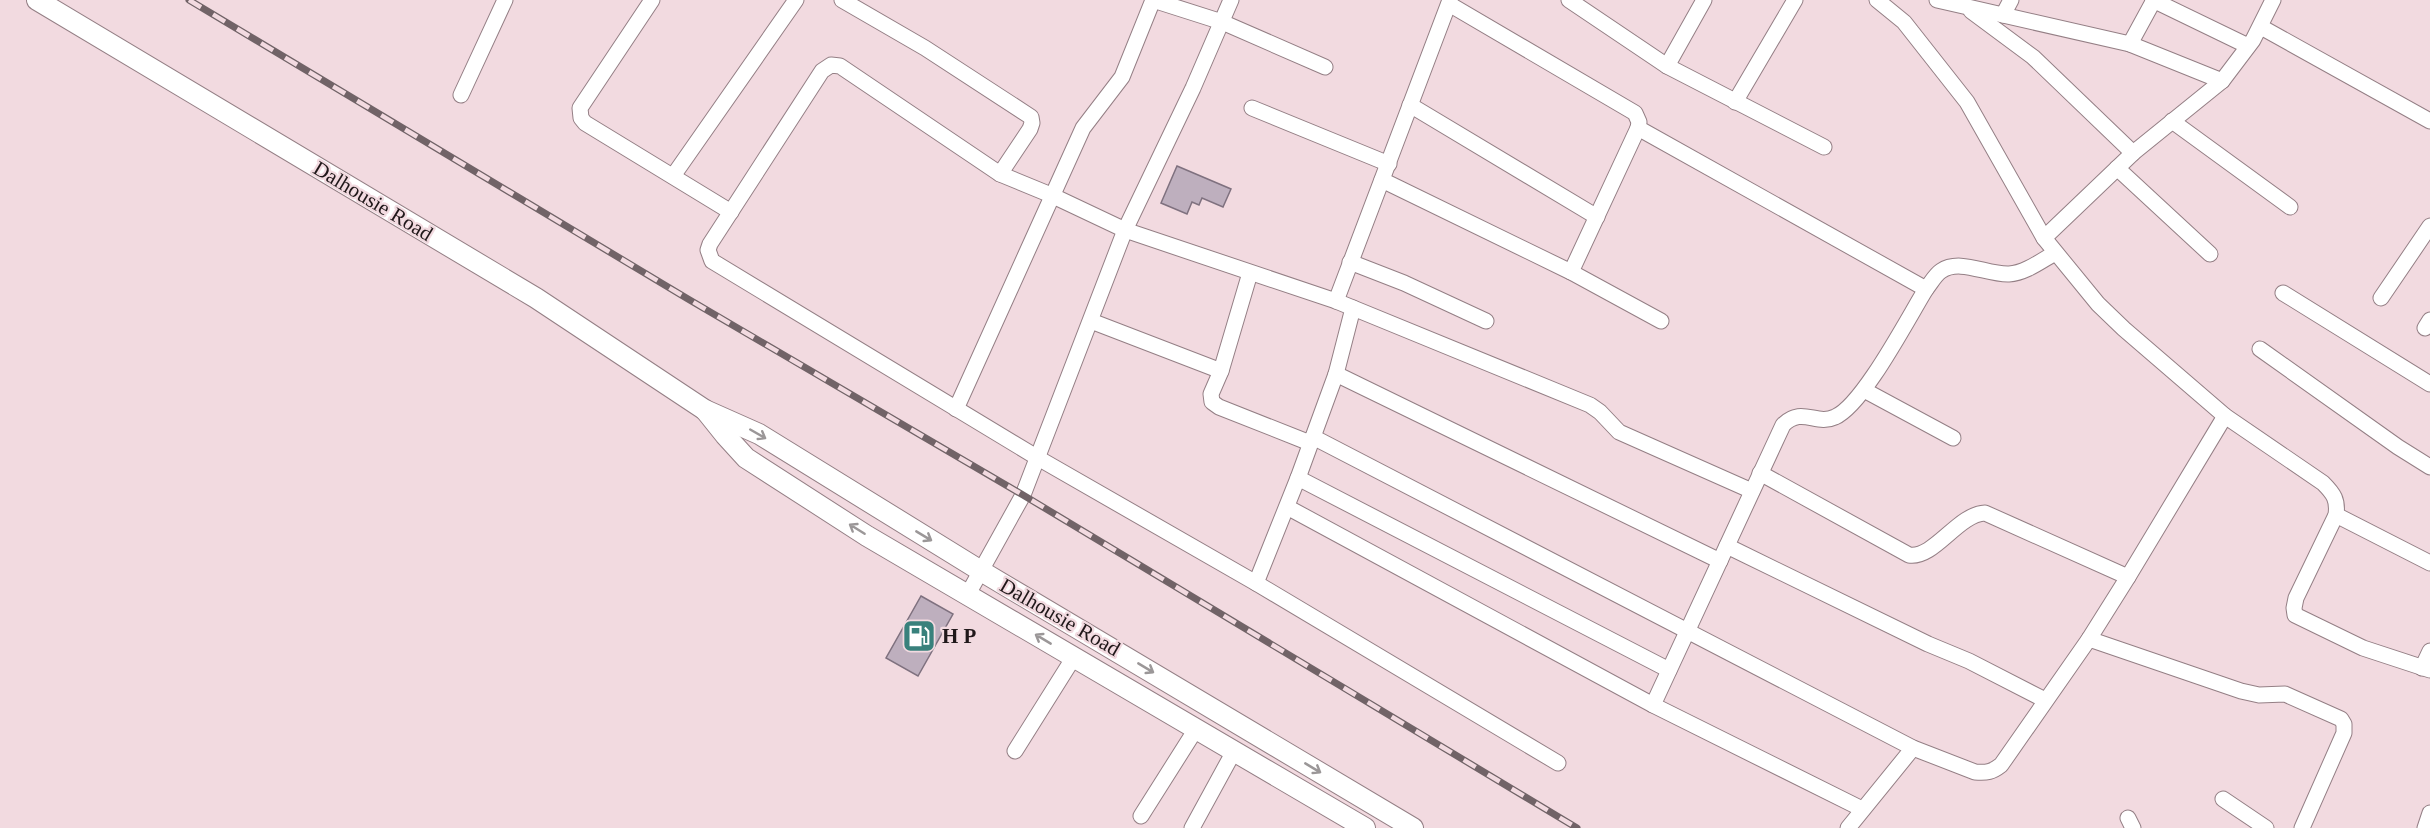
<svg xmlns="http://www.w3.org/2000/svg" width="2430" height="828" viewBox="0 0 2430 828" font-family="Georgia,serif">
  <rect width="100%" height="100%" fill="#f2dae0"/>
  <g fill="#beafbe" stroke="#7f717f" stroke-width="1.5">
    <path d="M1177,166L1231,189L1223,207L1202,198L1199,205L1192,202L1187,214L1161,203Z"/>
    <path d="M921,596L953,614L918,676L886,658Z"/>
  </g>
  <g fill="none" stroke-linecap="round" stroke-linejoin="round">
    <g stroke="#947f85" stroke-width="17">
      <g id="minor">
        <path d="M652,0L580,108L581,118L585,123L731,212"/>
        <path d="M842,0L925,48L1031,117L1032,123L1030,129L1000,174"/>
        <path d="M1153,0L1222,22L1325,67"/>
        <path d="M1569,0L1667,66L1824,147"/>
        <path d="M1877,0L1904,22L1967,102L2044,238L2098,304L2124,329L2225,416L2323,483C2334,494 2338,500 2336,515L2296,598L2294,608L2295,615L2363,648L2430,670"/>
        <path d="M1937,0L2130,44L2222,81"/>
        <path d="M2153,0L2248,46"/>
        <path d="M1449,4L1635,113L1639,122L1638,128L1571,272"/>
        <path d="M1971,11L2033,57L2133,153"/>
        <path d="M2003,15L2011,0"/>
        <path d="M2261,27L2430,121"/>
        <path d="M2130,44L2154,0"/>
        <path d="M1667,66L1704,0"/>
        <path d="M461,95L505,0"/>
        <path d="M1735,102L1795,0"/>
        <path d="M1410,105L1597,217"/>
        <path d="M1252,108L1389,164"/>
        <path d="M2172,121L2290,207"/>
        <path d="M1638,128L1926,289"/>
        <path d="M2117,168L2210,254"/>
        <path d="M673,176L796,0"/>
        <path d="M1382,180L1571,272L1661,321"/>
        <path d="M2044,238L2133,153L2222,81L2253,40L2273,0"/>
        <path d="M1350,262L1404,283L1486,321"/>
        <path d="M1250,273L1221,371L1211,394L1212,402L1219,407L1310,443"/>
        <path d="M2283,293L2430,384"/>
        <path d="M2381,298L2430,226"/>
        <path d="M1336,301L1450,0"/>
        <path d="M1091,321L1221,371"/>
        <path d="M2425,328L2430,320"/>
        <path d="M2260,349L2398,447L2430,467"/>
        <path d="M1336,374L1720,561"/>
        <path d="M1864,390L1953,438"/>
        <path d="M956,409L1083,128L1122,77L1153,0"/>
        <path d="M1313,437L1913,748L1975,772C1987,773 1992,772 2001,765L2089,639L2128,577L2225,416"/>
        <path d="M1760,473L1909,555C1934,559 1958,514 1985,513L2128,577"/>
        <path d="M1298,478L1669,670"/>
        <path d="M1287,507L1653,705L1862,809"/>
        <path d="M2336,515L2430,563"/>
        <path d="M1727,546L1928,644L1969,661L2045,700"/>
        <path d="M1256,583L1298,478L1336,374L1353,308"/>
        <path d="M968,594L1023,495L1125,230L1193,88L1231,0"/>
        <path d="M2089,639L2241,691L2259,695L2285,694L2341,719L2344,724V733L2302,828"/>
        <path d="M2422,668L2430,651"/>
        <path d="M1653,705L1783,425C1802,406 1816,426 1835,417C1863,405 1908,318 1926,289C1931,283 1935,275 1941,271C1960,258 1987,275 2009,274C2025,273 2041,261 2055,253"/>
        <path d="M1015,751L1074,657"/>
        <path d="M1558,763L1256,583L1038,458L712,261L708,250L710,244L822,71L831,65L840,66L1000,174L1051,195L1125,230L1336,301L1590,405L1600,412L1619,432L1752,491"/>
        <path d="M2223,799L2266,828"/>
        <path d="M1141,816L1196,729"/>
        <path d="M2128,818L2133,828"/>
        <path d="M1192,828L1233,753"/>
        <path d="M1848,828L1913,748"/>
        <path d="M2425,828L2430,813"/>
      </g>
    </g>
    <g stroke="#947f85" stroke-width="22">
      <g id="tertiary">
        <path d="M37,0L536,298L705,410L759,434L981,571L1413,828"/>
        <path d="M705,410L725,435L746,458L867,536L1365,828"/>
      </g>
    </g>
    <use href="#minor" stroke="#fff" stroke-width="15"/>
    <use href="#tertiary" stroke="#fff" stroke-width="20"/>
    <g stroke="#716367" stroke-width="7">
      <path id="rail" d="M189,0L688,299L1023,495L1577,828"/>
    </g>
    <use href="#rail" stroke="#f2dae0" stroke-width="4.5" stroke-dasharray="14" stroke-linecap="butt"/>
  </g>
  <defs><path id="oneway-shaft" d="M-6 0H5M1.5-3L5.5 0L1.5 3" fill="none" stroke-width="1.6" stroke-linecap="round" stroke-linejoin="round" transform="scale(1.5)"/></defs>
  <g stroke="#9b9798">
    <use href="#oneway-shaft" transform="translate(758 434) rotate(30)"/>
    <use href="#oneway-shaft" transform="translate(857 529) rotate(-148)"/>
    <use href="#oneway-shaft" transform="translate(924 536) rotate(31)"/>
    <use href="#oneway-shaft" transform="translate(1043 639) rotate(-149)"/>
    <use href="#oneway-shaft" transform="translate(1146 668) rotate(31)"/>
    <use href="#oneway-shaft" transform="translate(1313 768) rotate(31)"/>
  </g>
  <defs>
    <g id="fuel-square" transform="scale(1.725)"><rect x="-9" y="-9" width="18" height="18" rx="4" fill="#39817c" stroke="#f2dae0"/><path d="M-5.5-6h7V0h2V4h1.3V-2.5L3-4.5l.8-.8L6-3V5H2.5V1h-1V6h-7ZM-4.2-4.7v3.2H.2V-4.7Z" fill="#fff"/></g>
  </defs>
  <g fill-rule="evenodd">
    <use href="#fuel-square" x="919" y="636"/>
  </g>
  <g text-anchor="middle" stroke-width="4.5" stroke-linejoin="round" paint-order="stroke">
    <g font-size="21" fill="#20181a" stroke="#f2dae0">
      <text transform="translate(373 201) rotate(31)" y="7">Dalhousie Road</text>
      <text transform="translate(1060 617) rotate(30)" y="7">Dalhousie Road</text>
    </g>
    <g font-size="21" font-weight="bold" fill="#20181a" stroke="#f2dae0" text-anchor="start">
      <text x="942" y="643">H P</text>
    </g>
  </g>
</svg>
